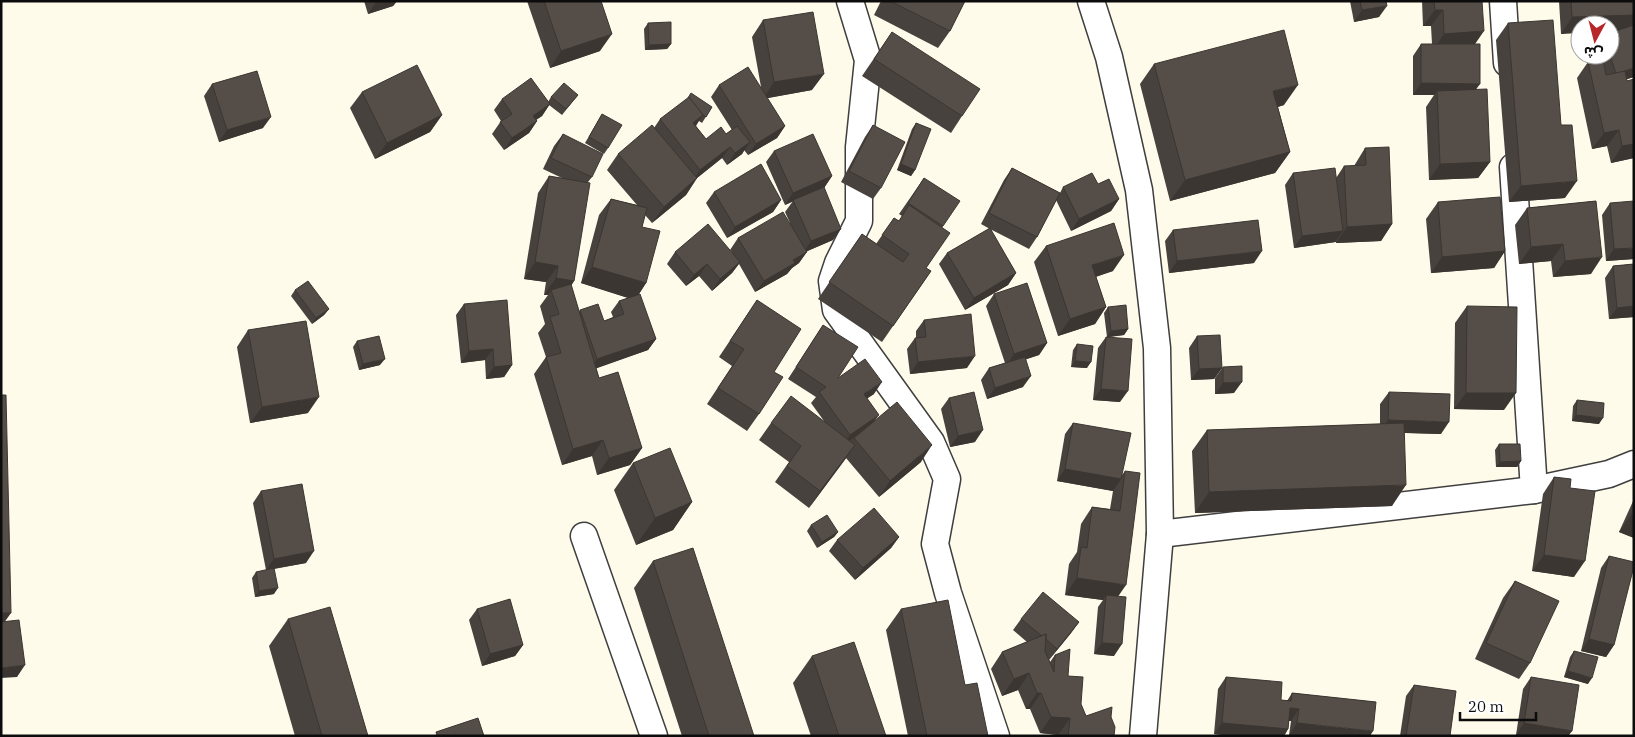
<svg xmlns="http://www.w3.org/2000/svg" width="1635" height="737" viewBox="0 0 1635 737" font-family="'IBM Plex Serif','Noto Sans Arabic',serif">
  <rect width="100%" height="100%" fill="#fffbea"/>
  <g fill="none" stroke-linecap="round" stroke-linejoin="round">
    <g stroke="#3f3f3f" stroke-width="29">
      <g id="minor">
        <path d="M850,1L868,60L859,147V221L838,263L832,281L836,310L931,442L947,479L935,544L948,593L996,736"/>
        <path d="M1091,1L1109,57L1139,190L1157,348L1160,534L1143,736"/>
        <path d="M1503,1L1507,63"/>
        <path d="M1513,167L1534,490"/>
        <path d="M1160,534L1534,490L1609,474L1634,464"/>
        <path d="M584,536L654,736"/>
      </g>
    </g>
    <use href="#minor" stroke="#fff" stroke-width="26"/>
  </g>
  <g fill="#48423e">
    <path d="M364,1H397L393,6L368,14Z"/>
    <path d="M527,1H601L600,51L550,68Z"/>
    <path d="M881,1H965L950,31L938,48L874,15Z"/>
    <path d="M1350,1H1386L1379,17L1354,22Z"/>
    <path d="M1422,1H1482L1475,44L1476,89L1490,162L1478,178L1429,180L1426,107L1434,95H1413V56L1421,44H1432L1431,26H1423Z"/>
    <path d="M1559,1H1634V77L1627,79L1634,158L1611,163L1607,146L1592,149L1577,78L1588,62L1600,59L1598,55H1610L1614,32H1610V25L1561,34Z"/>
    <path d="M763,20L812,90L767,98L785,126L777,138L748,155L744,150L742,154L727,165L722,158L697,178L686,195L652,223L645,215L642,227L646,283L639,294L656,339L648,350L596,368L599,378L642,448L630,465L597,475L592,456L562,465L534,374L546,357L538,333L545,324L540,306L548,295H544L546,282L524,279L538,193L549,176L562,178L543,169L554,146L563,134L592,177L588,182L574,281L571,286L579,312L580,310L604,321L613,317L611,312L619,301L628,298L581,283L599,215L611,199L637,205L607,170L618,154L654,128L660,119L712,107L702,123L699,121L696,126L706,139L726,134L732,130L711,97L719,85L761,87L752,37Z"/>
    <path d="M648,23L671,44L667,49L645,50L644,29Z"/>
    <path d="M1508,23L1565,198L1509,202L1496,40Z"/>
    <path d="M892,32L962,116L951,133L862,76Z"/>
    <path d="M1154,64L1284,105L1278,107L1290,152L1275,173L1170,201L1140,84Z"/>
    <path d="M212,84L263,128L219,142L204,96Z"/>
    <path d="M362,92L442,115L430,132L375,159L350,108Z"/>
    <path d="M578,95L562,115L549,105L542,116L536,120L537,121L529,133L504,150L492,134L501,121L494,110L502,99L548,102L551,97Z"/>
    <path d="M602,114L608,148L604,154L585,143Z"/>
    <path d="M916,123L915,170L911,176L897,170L912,129Z"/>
    <path d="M873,125L881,188L873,199L841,182L865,137Z"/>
    <path d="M1365,148L1392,224L1381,241L1336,243V242L1294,248L1285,185L1293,173L1336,178L1344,166H1354Z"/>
    <path d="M774,151L832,176L824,188L833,240L807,251L799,263L792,268L787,274L755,292L739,264L732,273L712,291L699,276L686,286L667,264L675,252H732L730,250L738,238L790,223L785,212L793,201L785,205L766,162Z"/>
    <path d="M1012,168L1060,193L1063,187L1098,184L1119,199L1111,211L1071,231L1056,200L1037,237L1029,249L990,229L1016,273L1008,285L965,310L939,264L947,253L990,229L981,224L1004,180Z"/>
    <path d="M924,178L943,226L926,268L931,271L882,342L818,299L862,234L876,244L894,218L899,221L902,216L899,214Z"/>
    <path d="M714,192L781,200L773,212L727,238L706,203Z"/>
    <path d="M1596,201L1591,274L1553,277L1551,261L1519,264L1515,225L1527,208Z"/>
    <path d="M1438,202L1505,251L1494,268L1431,273L1426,219Z"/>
    <path d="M1610,203L1634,259L1606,261L1602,215Z"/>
    <path d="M1173,230L1254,263L1169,273L1165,241Z"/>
    <path d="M1046,246L1113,271L1096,277L1106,307L1095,324L1058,336L1034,262Z"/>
    <path d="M1634,264V317L1609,319L1605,278L1613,266Z"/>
    <path d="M295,290L329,309L324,315L312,324L291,296Z"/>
    <path d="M994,294L1047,343L1039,355L1026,359L1023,387L987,399L981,380L989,368L1005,363L986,306Z"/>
    <path d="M757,300L774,372L759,414L747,431L707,404L732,366L719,357Z"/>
    <path d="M464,304L512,365L504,377L486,379L485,360L461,363L456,315Z"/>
    <path d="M1467,306L1504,410L1454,409L1455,323Z"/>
    <path d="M1108,307L1128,329L1124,335L1110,337L1120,402L1093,400L1098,348L1106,337H1107L1104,313Z"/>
    <path d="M924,320L967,368L910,374L907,349L915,338H916V331Z"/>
    <path d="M823,325L838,378L874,394L867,398L874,421L921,462L879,497L846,458L809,508L775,482L789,462L759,440L771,423L824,421L811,403L816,397L788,379Z"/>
    <path d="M248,330L308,413L250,423L237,347Z"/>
    <path d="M1197,336L1222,368L1214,379L1191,380L1189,348Z"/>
    <path d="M357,341L380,365L359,370L353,347Z"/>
    <path d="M1077,344L1087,368L1071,367L1073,350Z"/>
    <path d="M1223,367L1234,393L1215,394V378Z"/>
    <path d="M1389,392L1441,434L1404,433L1392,506L1195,513L1192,451L1207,430L1380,424V404Z"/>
    <path d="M949,398L975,442L950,447L941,409Z"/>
    <path d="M1577,400L1599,424L1572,421L1573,406Z"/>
    <path d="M1073,423L1122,475L1125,471L1114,656L1094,654L1098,607L1103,600L1065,595L1069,564L1077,552L1081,524L1092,507L1110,509L1113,491L1057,481L1065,434Z"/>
    <path d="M1499,444L1521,461L1517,467H1496L1495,450Z"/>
    <path d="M633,463L692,502L673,530L636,545L614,490Z"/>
    <path d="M1554,477L1570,488L1574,577L1532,571L1543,494Z"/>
    <path d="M261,491L306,563L274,569V594L255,597L252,578L256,572L266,570L253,503Z"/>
    <path d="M1634,499V538L1619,532Z"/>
    <path d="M811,525L838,532L834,537L817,548L807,531Z"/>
    <path d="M899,537L891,548L855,580L829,551L837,540Z"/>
    <path d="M1609,556L1614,645L1606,657L1581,651L1601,568Z"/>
    <path d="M653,561L754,736H682L634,588Z"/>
    <path d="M1515,581L1530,663L1519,679L1475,659L1503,598Z"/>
    <path d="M477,609L523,645L515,656L482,666L469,620Z"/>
    <path d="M901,609L965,685L988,736H908L886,630Z"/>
    <path d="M288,619L368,736H295L269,646Z"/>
    <path d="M1021,619L1079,622L1071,633L1049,660L1050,662L1055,655L1068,676L1086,716L1111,717L1114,736H1058V735L1040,733L1030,709H1026L1018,690L1002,696L991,669L1002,652L1027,642L1013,630Z"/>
    <path d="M1574,651L1588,684L1564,677L1570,657Z"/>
    <path d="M812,656L886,736H811L793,683Z"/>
    <path d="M1226,677L1281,700L1287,701L1292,693L1376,702L1289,735L1291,721H1289L1288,729L1284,736H1231L1214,734L1218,689Z"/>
    <path d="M1531,677L1572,731L1568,736H1521L1516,735L1523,689Z"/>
    <path d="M1414,685L1450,736H1400L1406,696Z"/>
  </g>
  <g fill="#3b3632">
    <path d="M378,1H397L393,6L368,14L376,2Z"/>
    <path d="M1387,6L1379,17L1354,22L1362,10Z"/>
    <path d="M1435,10H1443L1431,26H1423Z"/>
    <path d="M1634,15V31L1610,32V25H1580V33L1561,34L1572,17Z"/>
    <path d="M1484,31L1473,47L1433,50L1444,34Z"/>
    <path d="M612,34L600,51L550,68L561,51Z"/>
    <path d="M671,44L667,49L645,50L649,45Z"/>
    <path d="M1634,68V77L1608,85L1616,74Z"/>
    <path d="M824,74L812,90L763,99L774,82Z"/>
    <path d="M1421,83L1480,84L1472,95L1437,91L1434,95H1413Z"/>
    <path d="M1298,85L1284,105L1259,112L1273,91Z"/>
    <path d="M550,104L542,116L525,127L533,116Z"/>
    <path d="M442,115L430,132L375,159L387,143Z"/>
    <path d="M703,115L695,126L693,123Z"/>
    <path d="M271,117L263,128L219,142L227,130Z"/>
    <path d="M537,121L529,133L504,150L512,138Z"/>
    <path d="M785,126L777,138L748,155L756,144Z"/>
    <path d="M1619,130L1607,146L1592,149L1604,133Z"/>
    <path d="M750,142L742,154L727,165L735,153Z"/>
    <path d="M1634,144V158L1611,163L1622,146Z"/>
    <path d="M730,147L722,158L692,182L700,170Z"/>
    <path d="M1290,152L1275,173L1170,201L1185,180Z"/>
    <path d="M1490,162L1478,178L1429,180L1440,164Z"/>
    <path d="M901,164L915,170L911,176L897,170Z"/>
    <path d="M832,176L824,188L785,205L793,193Z"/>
    <path d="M697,178L686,195L652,223L664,207Z"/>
    <path d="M1577,181L1565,198L1509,202L1521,186Z"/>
    <path d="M1119,199L1111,211L1071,231L1079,219Z"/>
    <path d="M781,200L773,212L727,238L735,227Z"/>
    <path d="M1392,224L1381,241L1336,243L1347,227Z"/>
    <path d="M841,229L833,240L803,253L811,241Z"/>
    <path d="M1343,231L1335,242L1294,248L1302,236Z"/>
    <path d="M1563,244L1551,261L1519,264L1531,247Z"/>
    <path d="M1634,248V259L1606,261L1614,249Z"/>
    <path d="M1262,251L1254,263L1169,273L1177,261Z"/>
    <path d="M1505,251L1494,268L1431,273L1442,257Z"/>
    <path d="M807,252L799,263L792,268L787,274L755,292L764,281L793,260Z"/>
    <path d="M1124,255L1113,271L1081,281L1092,265Z"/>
    <path d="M1602,257L1591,274L1553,277L1565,261Z"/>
    <path d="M535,262L558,266L546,282L524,279Z"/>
    <path d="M740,262L732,273L712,291L720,279Z"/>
    <path d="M707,264L699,276L686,286L694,275Z"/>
    <path d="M592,267L646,283L635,300L581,283Z"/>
    <path d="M1016,273L1008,285L965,310L974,298Z"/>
    <path d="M556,278L574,281L563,298L551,290L548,295H544Z"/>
    <path d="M1634,306V317L1609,319L1617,308Z"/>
    <path d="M1106,307L1095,324L1058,336L1070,319Z"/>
    <path d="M329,309L324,315L312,324L316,318Z"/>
    <path d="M1128,329L1124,335L1107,337L1111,331Z"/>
    <path d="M656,339L648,350L589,371L597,359Z"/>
    <path d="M1047,343L1039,355L1006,366L1014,354Z"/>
    <path d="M493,349L485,360L461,363L469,351Z"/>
    <path d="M975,356L967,368L910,374L918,362Z"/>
    <path d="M385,359L380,365L359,370L363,364Z"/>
    <path d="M1075,361L1091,362L1087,368L1071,367Z"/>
    <path d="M512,365L504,377L486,379L494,367Z"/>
    <path d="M1222,368L1214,379L1191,380L1199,369Z"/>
    <path d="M1031,376L1023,387L987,399L995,388Z"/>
    <path d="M882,382L874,394L856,406L864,394Z"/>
    <path d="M1242,382L1234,393L1215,394L1223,383Z"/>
    <path d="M1101,389L1128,391L1120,402L1093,400Z"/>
    <path d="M1466,393H1516L1504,410L1454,409Z"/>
    <path d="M319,397L308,413L250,423L262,407Z"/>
    <path d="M879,415L871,426L842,446L850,435Z"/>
    <path d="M1576,415L1603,418L1599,424L1572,421Z"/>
    <path d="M1388,420L1449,422L1441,434L1379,432Z"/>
    <path d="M983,430L975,442L950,447L958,436Z"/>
    <path d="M603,440L592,456L562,465L573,449Z"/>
    <path d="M855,445L844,461L809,508L820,491Z"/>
    <path d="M932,445L921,462L879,497L890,481Z"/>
    <path d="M642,448L630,465L597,475L609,458Z"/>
    <path d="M1521,461L1517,467H1496L1500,462Z"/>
    <path d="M1065,469L1121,479L1113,491L1057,481Z"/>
    <path d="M1406,485L1392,506L1195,513L1209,492Z"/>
    <path d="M692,502L673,530L636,545L655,518Z"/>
    <path d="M1631,515L1634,516V538L1619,532Z"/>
    <path d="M838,532L834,537L817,548L822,542Z"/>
    <path d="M899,537L891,548L855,580L863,568Z"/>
    <path d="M314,551L306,563L266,570L274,559Z"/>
    <path d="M1544,555L1585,561L1574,577L1532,571Z"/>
    <path d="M1077,578L1126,585L1115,601L1106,595L1103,600L1065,595Z"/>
    <path d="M278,588L274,594L255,597L259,591Z"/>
    <path d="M1,613H11L1,627Z"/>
    <path d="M1079,622L1071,633L1049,660L1057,649Z"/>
    <path d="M1589,639L1614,645L1606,657L1581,651Z"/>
    <path d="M1102,643L1122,644L1114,656L1094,654Z"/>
    <path d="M523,645L515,656L482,666L490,654Z"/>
    <path d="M25,665L17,677L1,678V668Z"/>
    <path d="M1568,671L1592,678L1588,684L1564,677Z"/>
    <path d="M1029,673L1018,690L1002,696L1014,679Z"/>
    <path d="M1037,693H1041L1030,709H1026Z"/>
    <path d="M1290,708L1299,709L1291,721L1282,720Z"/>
    <path d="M1051,717L1070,718L1058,735L1040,733Z"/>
    <path d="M1222,723L1288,729L1284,736H1231L1214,734Z"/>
    <path d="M1297,723L1373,731L1370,736H1297L1289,735Z"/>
    <path d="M1524,723L1572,731L1568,736H1521L1516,735Z"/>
  </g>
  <g fill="#544d48" stroke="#3b3632">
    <path d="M544,1H601L612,34L561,51Z"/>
    <path d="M890,1H965L950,31Z"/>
    <path d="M1360,1H1386L1387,6L1362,10Z"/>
    <path d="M1434,1H1482L1484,31L1444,34L1443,10H1435Z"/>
    <path d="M1571,1H1634V15L1572,17Z"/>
    <path d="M813,12L824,74L774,82L763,20Z"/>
    <path d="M1553,20L1561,125H1572L1577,181L1521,186L1508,23Z"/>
    <path d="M671,22V44L649,45L648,23Z"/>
    <path d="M1634,25V68L1616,74L1610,55V33Z"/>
    <path d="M1284,30L1298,85L1273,91L1290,152L1185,180L1154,64Z"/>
    <path d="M892,32L980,89L962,116L874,59Z"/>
    <path d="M1421,44H1480V84L1421,83Z"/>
    <path d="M1603,59L1606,75L1625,71L1627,81L1634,79V144L1622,146L1619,130L1604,133L1588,62Z"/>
    <path d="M417,65L442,115L387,143L362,92Z"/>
    <path d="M748,67L785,126L756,144L719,85Z"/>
    <path d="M257,71L271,117L227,130L212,84Z"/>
    <path d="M531,78L550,104L533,116L537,121L512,138L500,122L512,114L502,99Z"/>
    <path d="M564,83L578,95L566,109L551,97Z"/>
    <path d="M1487,89L1490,162L1440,164L1437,91Z"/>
    <path d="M691,93L712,107L706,117L703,115L689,97L688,98Z"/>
    <path d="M689,97L703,115L693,123L706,139L721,127L726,134L737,126L750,142L735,153L730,147L700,170L660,119Z"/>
    <path d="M602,114L622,125L608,148L589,137Z"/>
    <path d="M916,123L931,129L915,170L901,164Z"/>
    <path d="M652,125L697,178L664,207L618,154Z"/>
    <path d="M873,125L905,142L881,188L849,171Z"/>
    <path d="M563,134L603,154L592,177L551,158Z"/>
    <path d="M813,134L832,176L793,193L774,151Z"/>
    <path d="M1389,147L1392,224L1347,227L1344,166L1366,165L1365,148Z"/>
    <path d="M761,164L781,200L735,227L714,192Z"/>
    <path d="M1012,168L1060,193L1037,237L989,213Z"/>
    <path d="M1335,168L1343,231L1302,236L1293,173Z"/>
    <path d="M1092,173L1098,184L1109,179L1119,199L1079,219L1063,187Z"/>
    <path d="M549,176L590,183L574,281L556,278L558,266L535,262Z"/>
    <path d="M924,178L960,201L943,226L908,203Z"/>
    <path d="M824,187L841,229L811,241L793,200Z"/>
    <path d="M1500,197L1505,251L1442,257L1438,202Z"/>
    <path d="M611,199L647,208L642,227L660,231L646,283L592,267Z"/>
    <path d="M1596,201L1602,257L1565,261L1563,244L1531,247L1527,208Z"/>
    <path d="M1634,201V248L1614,249L1610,203Z"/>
    <path d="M909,205L950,233L926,268L931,271L893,326L829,282L862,234L903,262L909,254L882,235L894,218L899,221Z"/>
    <path d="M783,212L807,252L793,260L795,263L764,281L738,238Z"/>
    <path d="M1258,220L1262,251L1177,261L1173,230Z"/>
    <path d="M1114,223L1124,255L1092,265L1106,307L1070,319L1046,246Z"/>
    <path d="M708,224L740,262L720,279L707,264L694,275L675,252Z"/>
    <path d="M990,228L1016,273L974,298L947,253Z"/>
    <path d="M1634,264V306L1617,308L1613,266Z"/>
    <path d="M308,281L329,309L316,318L295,290Z"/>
    <path d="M1027,283L1047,343L1014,354L994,294Z"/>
    <path d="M571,284L599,378L618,372L642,448L609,458L603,440L573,449L546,357L561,353L550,317L559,314L551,290Z"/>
    <path d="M640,294L656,339L597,359L580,310L598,304L604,321L624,314L619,301Z"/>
    <path d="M507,300L512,365L494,367L493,349L469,351L464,304Z"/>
    <path d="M757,300L801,329L774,372L783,377L759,414L718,388L744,349L730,341Z"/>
    <path d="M1126,305L1128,329L1111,331L1108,307Z"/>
    <path d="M1467,306L1517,307L1516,393H1466Z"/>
    <path d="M971,314L975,356L918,362L915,338L926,337L924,320Z"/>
    <path d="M306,321L319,397L262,407L248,330Z"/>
    <path d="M823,325L858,347L838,378L865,359L882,382L864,394L879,415L850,435L819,392L826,387L796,367Z"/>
    <path d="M1220,335L1222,368L1199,369L1197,336Z"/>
    <path d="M379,336L385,359L363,364L357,341Z"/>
    <path d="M1106,337L1132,339L1128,391L1101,389Z"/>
    <path d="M1077,344L1093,346L1091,362L1075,361Z"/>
    <path d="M1025,357L1031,376L995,388L989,368Z"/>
    <path d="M1242,366V382L1223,383V367Z"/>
    <path d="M974,392L983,430L958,436L949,398Z"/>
    <path d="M1389,392L1450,394L1449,422L1388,420Z"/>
    <path d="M1,395H6L11,613H1Z"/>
    <path d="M791,396L855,445L820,491L787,466L801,446L771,423Z"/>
    <path d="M1577,400L1604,403L1603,418L1576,415Z"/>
    <path d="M897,402L932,445L890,481L854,438Z"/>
    <path d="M1073,423L1131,433L1121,479L1065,469Z"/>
    <path d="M1404,423L1406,485L1209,492L1207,430Z"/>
    <path d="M1499,444H1520L1521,461L1500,462Z"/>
    <path d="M670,448L692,502L655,518L633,463Z"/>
    <path d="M1125,471L1140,473L1126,585L1077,578L1081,547L1087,548L1092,507L1120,511Z"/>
    <path d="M1554,477L1571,479L1570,488L1595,491L1585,561L1544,555Z"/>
    <path d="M302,484L314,551L274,559L261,491Z"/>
    <path d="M874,508L899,537L863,568L837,540Z"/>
    <path d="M1634,509V516L1631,515Z"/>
    <path d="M827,515L838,532L822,542L811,525Z"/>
    <path d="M693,548L754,736H709L653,561Z"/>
    <path d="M1609,556L1634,562V566L1614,645L1589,639Z"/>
    <path d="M274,568L278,588L259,591L256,572Z"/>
    <path d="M1515,581L1559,601L1530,663L1486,643Z"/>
    <path d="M1043,592L1079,622L1057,649L1046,639V634L1042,636L1021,619Z"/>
    <path d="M1106,595L1126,597L1122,644L1102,643Z"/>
    <path d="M510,599L523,645L490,654L477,609Z"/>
    <path d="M948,600L965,685L977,683L988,736H927L901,609Z"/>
    <path d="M330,607L368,736H322L288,619Z"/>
    <path d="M19,620L25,665L1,668V622Z"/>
    <path d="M1046,634L1045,651L1054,672L1055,655L1070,649L1068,676L1083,677L1081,704L1086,716L1112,707L1111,717L1115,727L1114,736H1068L1070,718L1051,717L1041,693H1037L1029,673L1014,679L1002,652Z"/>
    <path d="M854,642L886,736H839L812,656Z"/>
    <path d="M1574,651L1598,657L1592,678L1568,671Z"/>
    <path d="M1226,677L1282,682L1281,700L1291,701L1292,693L1376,702L1373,731L1297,723L1299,709L1290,708L1288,729L1222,723Z"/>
    <path d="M1531,677L1579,685L1572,731L1524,723Z"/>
    <path d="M1414,685L1456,691L1450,736H1406Z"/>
    <path d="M478,718L484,736H437L436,732Z"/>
  </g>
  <rect width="1635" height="737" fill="none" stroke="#0c0c0c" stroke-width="5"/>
  <g transform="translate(1595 40) rotate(187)"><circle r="24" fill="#ffffff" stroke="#9e9e9e"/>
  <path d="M0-4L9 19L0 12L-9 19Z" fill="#b92629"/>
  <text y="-8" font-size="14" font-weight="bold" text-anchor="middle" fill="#0c0c0c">ش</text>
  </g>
  <path d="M1460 712v8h76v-8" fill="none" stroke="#0c0c0c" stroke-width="2.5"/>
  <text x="1468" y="712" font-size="15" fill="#0c0c0c" stroke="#ffffff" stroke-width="4" paint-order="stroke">20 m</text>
</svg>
